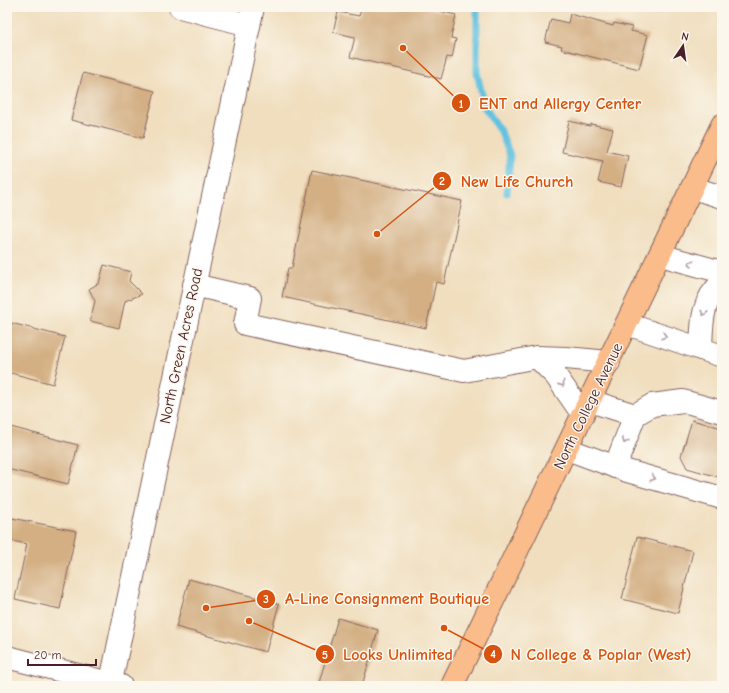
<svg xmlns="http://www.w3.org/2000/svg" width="729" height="693" viewBox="0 0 729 693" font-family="'Comic Neue',sans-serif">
  <rect width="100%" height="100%" fill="#fbf7ec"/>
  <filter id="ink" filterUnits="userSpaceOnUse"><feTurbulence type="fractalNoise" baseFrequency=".025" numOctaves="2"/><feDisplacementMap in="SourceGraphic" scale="8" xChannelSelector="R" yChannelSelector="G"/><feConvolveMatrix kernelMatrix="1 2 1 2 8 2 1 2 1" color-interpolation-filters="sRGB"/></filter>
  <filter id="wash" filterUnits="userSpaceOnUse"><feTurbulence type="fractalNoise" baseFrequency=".012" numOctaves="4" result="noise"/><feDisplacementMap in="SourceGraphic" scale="16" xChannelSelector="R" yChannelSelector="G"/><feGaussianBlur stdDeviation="0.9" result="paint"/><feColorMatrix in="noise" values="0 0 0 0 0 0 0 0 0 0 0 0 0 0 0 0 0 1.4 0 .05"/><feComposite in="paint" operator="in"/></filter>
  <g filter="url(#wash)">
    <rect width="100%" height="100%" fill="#f0debe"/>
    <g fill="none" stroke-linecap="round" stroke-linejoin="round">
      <path stroke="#62c2e0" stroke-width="7" d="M477,7V73L485,108L501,132L510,155L507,193"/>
    </g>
    <g id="blocks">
      <g fill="#d3af83">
        <path d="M362,7H424L456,15L451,38L456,39L452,58L447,57L441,79L350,57L355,37L333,32L338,12L359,16Z"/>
        <path d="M570,14L613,26L614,23L632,27L631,31L648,35L639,69L561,49L562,46L545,42L551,19L568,23Z"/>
        <path d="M83,73L155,91L143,138L71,120Z"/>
        <path d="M569,121L590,126L591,124L613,129L607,151L628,156L621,187L598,182L603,161L562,152Z"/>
        <path d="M312,170L462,201L444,284L436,282L426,328L282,297L288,268H292Z"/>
        <path d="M104,265L131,272L129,281L142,294L125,301L119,328L90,321L95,301L89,289L99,283Z"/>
        <path d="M7,322L65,337L53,384L7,372Z"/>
        <path d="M692,420L722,428V478L687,468L681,456Z"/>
        <path d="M7,426L78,445L68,484L7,469Z"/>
        <path d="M7,517L76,531L60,609L15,599L27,544L7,540Z"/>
        <path d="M637,537L693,551L678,613L622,599Z"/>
        <path d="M189,579L279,604L266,652L176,627Z"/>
        <path d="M338,618L378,630L362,686H318Z"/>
      </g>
    </g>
  </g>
  <g filter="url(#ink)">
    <use href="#blocks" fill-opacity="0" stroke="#84625e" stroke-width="1"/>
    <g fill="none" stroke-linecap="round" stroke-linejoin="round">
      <g stroke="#84625e" stroke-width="24">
        <g id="minor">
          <path d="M180,7L249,25"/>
          <path d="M693,188L722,197"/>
          <path d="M660,255L722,272"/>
          <path d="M194,285L250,298L245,324L464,371L537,357L566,358L609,362"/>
          <path d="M627,324L722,356"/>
          <path d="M701,349C702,324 701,300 722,283"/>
          <path d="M537,357L556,376L583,415"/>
          <path d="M590,401L635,415"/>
          <path d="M567,449L627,471L722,498"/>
          <path d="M615,467L635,415L652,405L683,401L722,412"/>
          <path d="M7,657L121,686"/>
          <path d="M110,686L253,7"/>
        </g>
      </g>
      <g stroke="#84625e" stroke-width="24">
        <path id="major" d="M452,686L722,125"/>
      </g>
      <use href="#minor" stroke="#fff" stroke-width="22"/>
      <use href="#major" stroke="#f9bc8a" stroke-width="22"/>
    </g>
    <defs><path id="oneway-chevron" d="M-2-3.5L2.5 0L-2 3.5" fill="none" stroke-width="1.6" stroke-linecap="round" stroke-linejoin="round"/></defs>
    <g stroke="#ae9aa0">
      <use href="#oneway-chevron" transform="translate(691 263) rotate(-165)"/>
      <use href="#oneway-chevron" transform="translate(704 313) rotate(103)"/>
      <use href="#oneway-chevron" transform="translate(664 336) rotate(19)"/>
      <use href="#oneway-chevron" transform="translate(562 384) rotate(55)"/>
      <use href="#oneway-chevron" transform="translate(625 441) rotate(111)"/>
      <use href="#oneway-chevron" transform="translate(653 478) rotate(16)"/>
    </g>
  </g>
  <g text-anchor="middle" stroke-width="3" stroke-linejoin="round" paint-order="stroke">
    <g font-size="15" fill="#4a1f2b" stroke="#fbf7ec">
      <text transform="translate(181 346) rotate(-78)" y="5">North Green Acres Road</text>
      <text transform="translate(588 406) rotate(-64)" y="5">North College Avenue</text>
    </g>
  </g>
  <path fill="none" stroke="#d8530f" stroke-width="1.5" d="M403 48L461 103M377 234L442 181M206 608L266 599M444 628L493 654M249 621L325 654"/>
  <g fill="#d8530f" stroke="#fbf7ec" stroke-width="1.5">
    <circle cx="403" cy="48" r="4"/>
    <circle cx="377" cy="234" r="4"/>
    <circle cx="206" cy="608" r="4"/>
    <circle cx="444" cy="628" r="4"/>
    <circle cx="249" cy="621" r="4"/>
    <circle cx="461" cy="103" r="10"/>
    <circle cx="442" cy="181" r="10"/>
    <circle cx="266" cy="599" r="10"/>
    <circle cx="493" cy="654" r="10"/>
    <circle cx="325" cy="654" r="10"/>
  </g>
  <g font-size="12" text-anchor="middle" font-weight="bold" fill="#fff">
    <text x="461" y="108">1</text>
    <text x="442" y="185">2</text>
    <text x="266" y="603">3</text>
    <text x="493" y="658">4</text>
    <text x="325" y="659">5</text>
  </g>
  <g font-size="16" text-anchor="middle" font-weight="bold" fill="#d8530f" stroke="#fbf7ec" stroke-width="3" stroke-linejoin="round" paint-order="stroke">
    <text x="560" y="109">ENT and Allergy Center</text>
    <text x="517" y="187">New Life Church</text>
    <text x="387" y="604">A-Line Consignment Boutique</text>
    <text x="601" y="660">N College &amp; Poplar (West)</text>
    <text x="398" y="660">Looks Unlimited</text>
  </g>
  <rect width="729" height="693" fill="none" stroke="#fbf7ec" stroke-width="24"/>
  <g transform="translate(683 46) rotate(13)" stroke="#fbf7ec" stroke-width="3" paint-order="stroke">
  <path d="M0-3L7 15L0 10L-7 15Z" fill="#4a1f2b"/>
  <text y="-6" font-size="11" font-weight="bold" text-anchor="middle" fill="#4a1f2b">N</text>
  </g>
  <path d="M28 659v6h68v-6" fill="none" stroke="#4a1f2b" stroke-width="2"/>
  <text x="34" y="659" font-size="12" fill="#4a1f2b" stroke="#fbf7ec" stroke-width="3" paint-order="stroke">20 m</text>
</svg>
